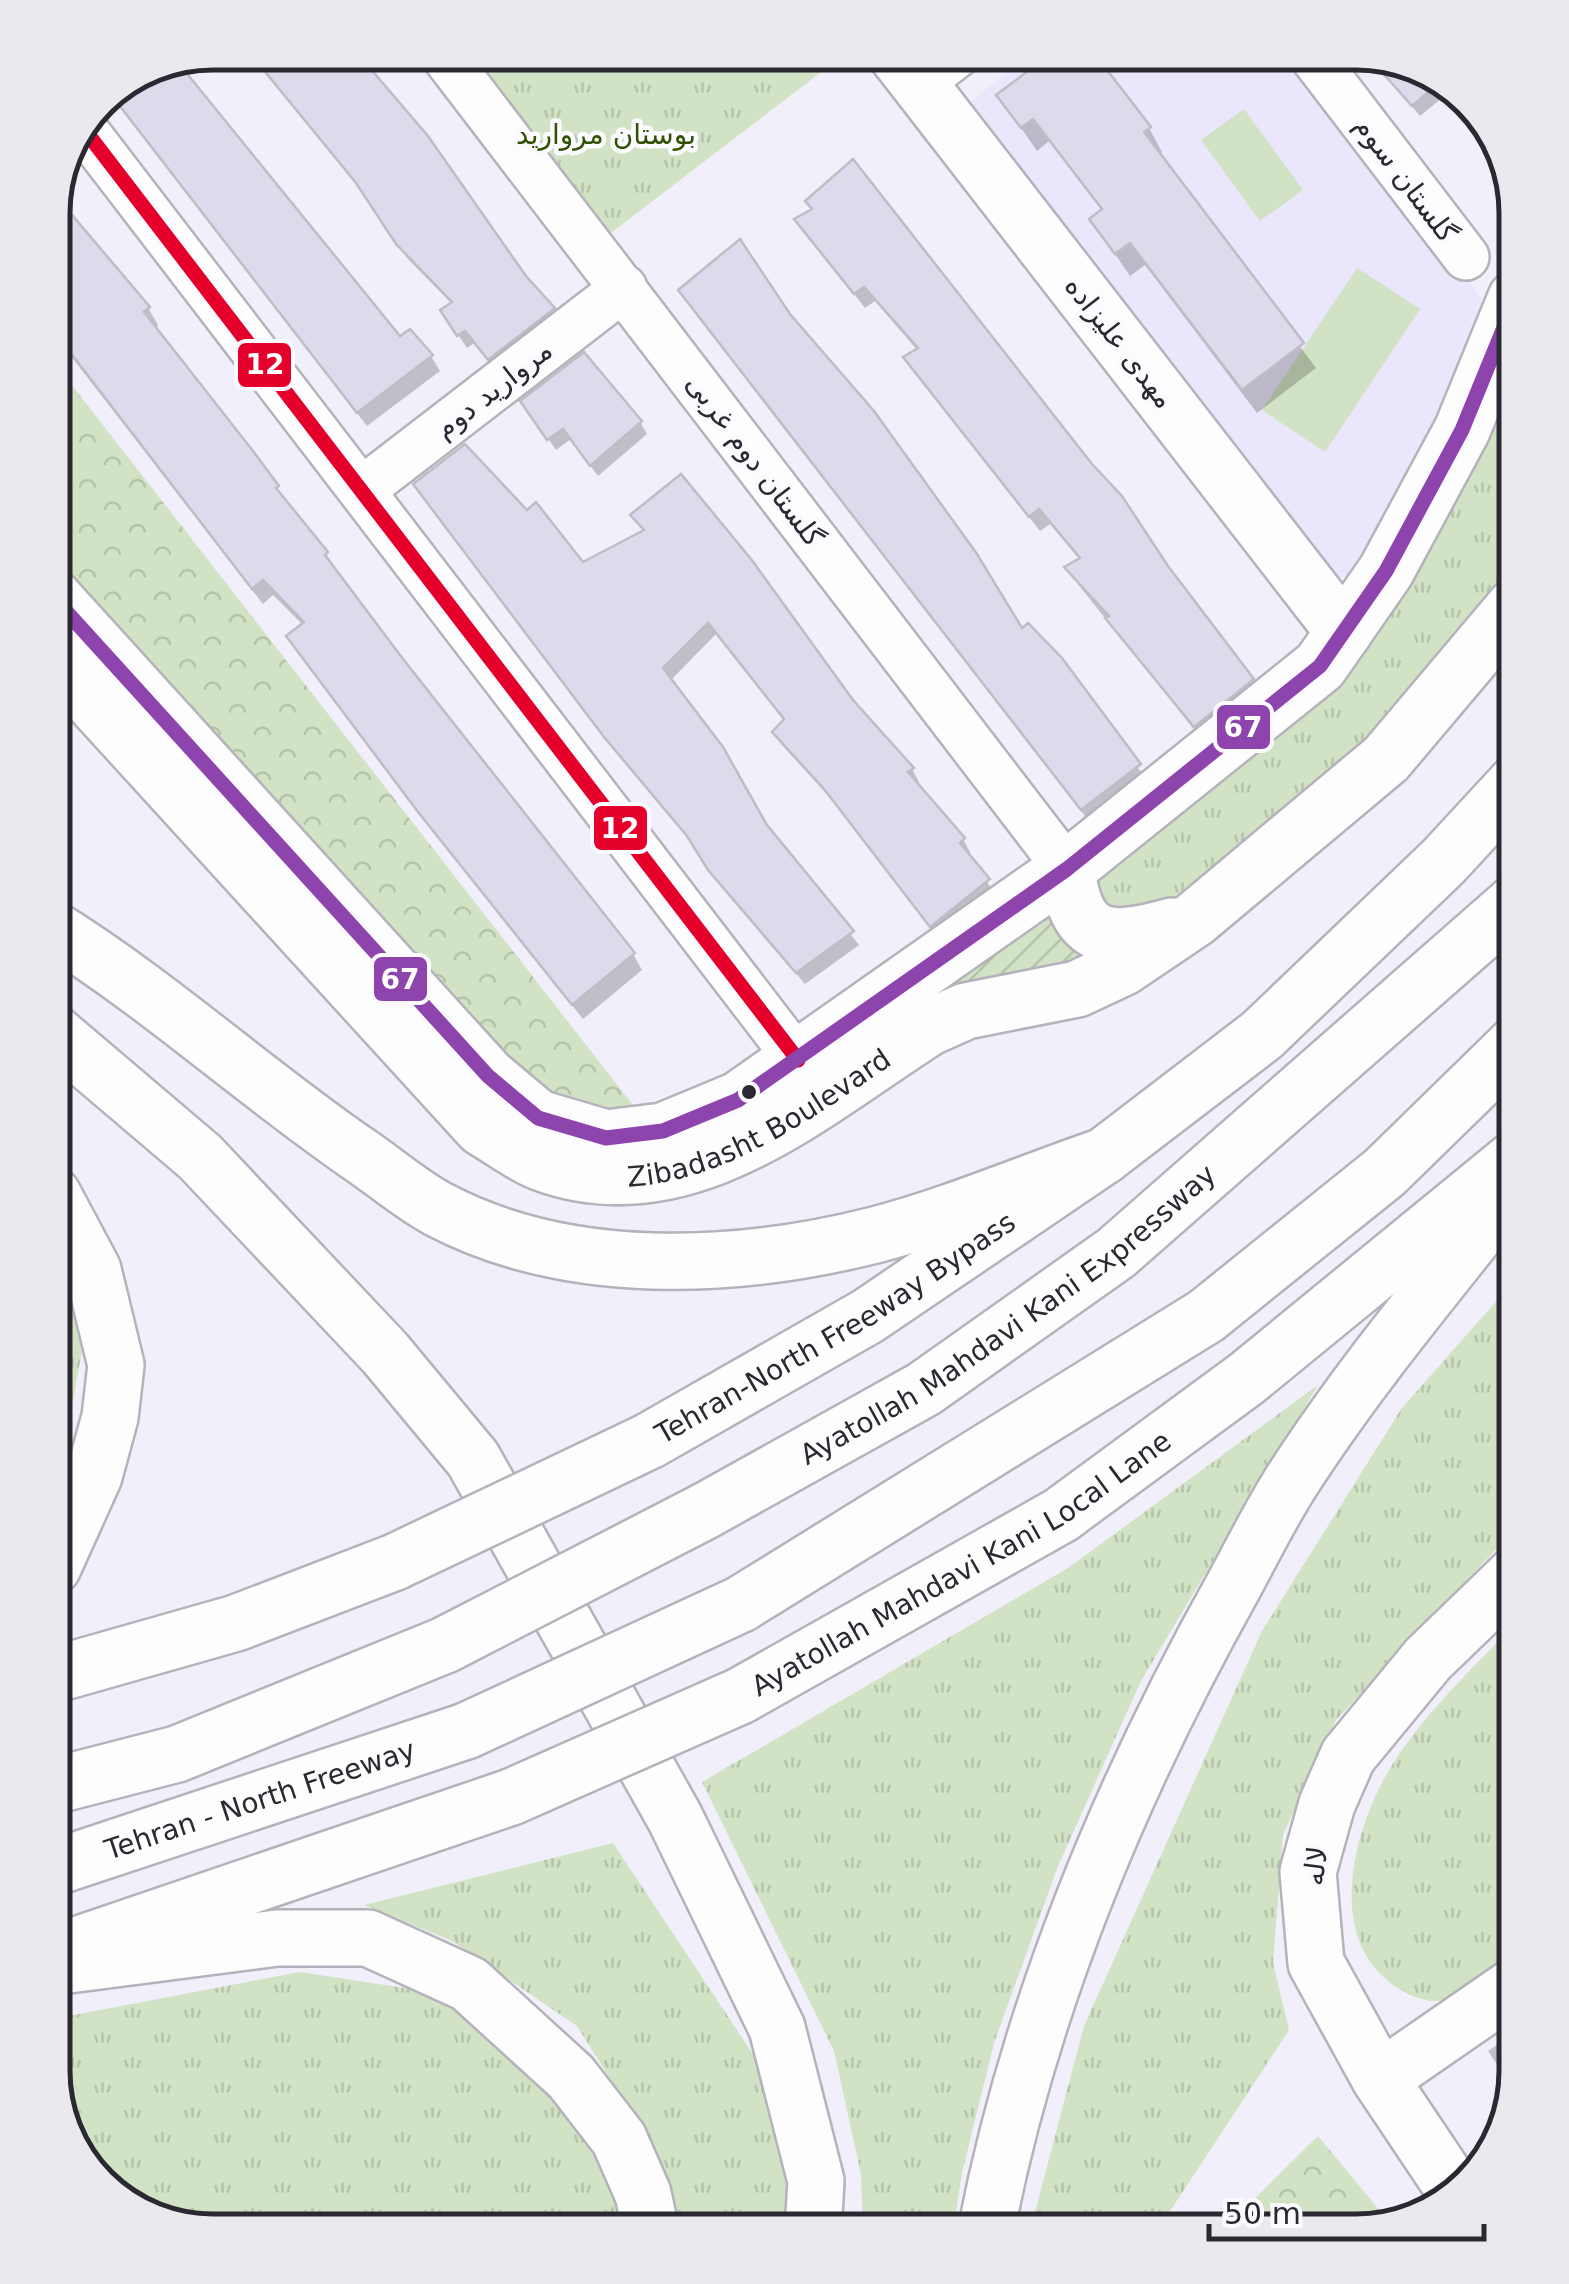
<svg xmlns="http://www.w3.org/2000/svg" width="1569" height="2284" viewBox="0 0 1569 2284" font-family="'DejaVu Sans',Vazirmatn,sans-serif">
  <defs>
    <pattern id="grass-tufts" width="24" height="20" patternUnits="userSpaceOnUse" patternTransform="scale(2.5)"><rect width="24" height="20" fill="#d1e3c4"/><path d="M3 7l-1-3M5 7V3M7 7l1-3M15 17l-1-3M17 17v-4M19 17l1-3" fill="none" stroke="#b4c3a9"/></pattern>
    <pattern id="forest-crowns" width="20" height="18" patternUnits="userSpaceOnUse" patternTransform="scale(2.5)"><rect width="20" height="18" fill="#d1e3c4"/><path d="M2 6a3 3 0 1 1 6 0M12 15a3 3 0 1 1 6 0" fill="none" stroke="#b4c3a9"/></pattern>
    <pattern id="garden-furrows" width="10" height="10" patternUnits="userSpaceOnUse" patternTransform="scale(2.5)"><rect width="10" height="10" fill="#d1e3c4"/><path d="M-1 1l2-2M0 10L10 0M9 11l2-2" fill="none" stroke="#b4c3a9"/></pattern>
  </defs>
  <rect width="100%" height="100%" fill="#f1eff9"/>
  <path fill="#eae6fb" d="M1031,53H1292L1496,317L1359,576L1328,578L962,109Z"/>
  <g fill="url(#grass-tufts)">
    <path d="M437,53H813L825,69L590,249Z"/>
    <path d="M1516,363V579L1376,743L1163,905L1107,918L1097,884L1102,875L1189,806Z"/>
    <path d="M53,1258L83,1345L63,1457L53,1484Z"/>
    <path d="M1516,1279V1528L1336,1720L1283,1835L1273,1963L1289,2030L1157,2231H1030L1084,2026L1262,1631L1402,1408Z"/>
    <path d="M1318,1385L1141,1681L1058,1866L994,2043L962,2173L953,2231H863L861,2174L834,2051L702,1782L1068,1568Z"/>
    <path d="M1516,1623V1955C1502,1967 1464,1995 1446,2000C1429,2004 1409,1996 1396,1987C1332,1944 1348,1855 1377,1793C1408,1727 1467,1675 1516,1623Z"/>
    <path d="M613,1843L772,2083L791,2175V2231H679L631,2112L577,2026L452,1941L364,1905Z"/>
    <path d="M300,1972L418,1990L481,2018L594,2129L637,2231H203L124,2205L74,2151L53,2071V2019Z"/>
  </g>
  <g fill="url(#forest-crowns)">
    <path d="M53,361L636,1109L613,1114L547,1097L53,571Z"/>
    <path d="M1318,2136L1390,2223L1357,2231H1222Z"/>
  </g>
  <path fill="url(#garden-furrows)" d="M1058,888L1105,955L883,1021Z"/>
  <g fill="#d1e3c4">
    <path d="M1244,109L1303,190L1260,221L1201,140Z"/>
    <path d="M1357,268L1420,309L1325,452L1262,410Z"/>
  </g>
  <g fill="#0003">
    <path d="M248,53H355L426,137L560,323L497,372L474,343L467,348L451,324L453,305L407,258L367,197Z"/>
    <path d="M1056,53H1091L1149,128L1162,152L1158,156L1316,368L1257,413L1145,265L1130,276L1092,220L1103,212L1049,141L1037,151L999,96Z"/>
    <path d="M1368,54L1437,74L1452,90L1420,116Z"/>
    <path d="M183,64L180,66L252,161L310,225L360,293L399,339L431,356L440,371L367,426L109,92Z"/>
    <path d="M54,199L148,308L158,325L154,328L326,553L334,571L633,954L642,970L583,1019L430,828L298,653L289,637L304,626L273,595L263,604L53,333Z"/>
    <path d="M797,220L1166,568L1261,696L1204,742L1077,583L1068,568L1081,561L1050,524L1040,531L916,373L906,358L918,351L875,301L865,308Z"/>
    <path d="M691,306L788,315L1022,632L1149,781L1092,825Z"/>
    <path d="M530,413L640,422L647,434L598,476L571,439L556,450Z"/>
    <path d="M424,497L527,514L583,565L644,533L633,515L851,701L912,769L919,782L915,785L963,839L970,852L967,855L995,893L939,938L834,802L782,745L775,732L786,721L716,634L670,681L766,827L859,945L805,984L718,883L697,849L615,750Z"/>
    <path d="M1516,2032V2072L1512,2087L1488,2051Z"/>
  </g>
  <g fill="#dcdaeb" stroke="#bebdc5" stroke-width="2.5">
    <path d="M249,52L357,53L428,136L526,276L555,308L488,360L465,331L457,336L440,310L452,302L396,244L356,183Z"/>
    <path d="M1052,53H1094L1151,127L1144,132L1304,343L1242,390L1130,243L1115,254L1089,219L1102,209L1033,119L1021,128L996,95Z"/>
    <path d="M1365,53L1437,74L1443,80L1412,106Z"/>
    <path d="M180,65L400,336L410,329L433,355L357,413L109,92Z"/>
    <path d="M853,159L1092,464L1122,496L1168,566L1254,679L1194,727L1105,618L1109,616L1064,567L1080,558L1039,509L1029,517L903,357L918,348L864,287L854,294L794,219L812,209L805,201Z"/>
    <path d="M56,196L150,307L144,312L253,451L279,486L276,488L328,552L325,555L403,659L635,953L572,1005L418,812L286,636L304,622L263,580L252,589L53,330Z"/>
    <path d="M740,239L790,314L874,411L977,554L1022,628L1028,623L1062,658L1141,764L1081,810L678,290Z"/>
    <path d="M584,352L642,421L590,466L563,429L547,440L520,401Z"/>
    <path d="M465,444L527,510L536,502L583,562L644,530L630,515L681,474L751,559L853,700L914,768L908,772L965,838L960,843L990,879L930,927L824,789L772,732L784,719L708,623L663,668L723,747L767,825L854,931L796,973L708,870L687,836L604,737L413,484Z"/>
  </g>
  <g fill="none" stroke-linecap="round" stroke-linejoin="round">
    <g stroke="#b4b2bb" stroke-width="50">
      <g id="minor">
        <path d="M442,53L1067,869"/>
        <path d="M1310,53L1466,257"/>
        <path d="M919,84L959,53"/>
        <path d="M87,133L798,1060"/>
        <path d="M363,489L624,288"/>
      </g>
    </g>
    <g stroke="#b4b2bb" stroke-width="60">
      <g id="tertiary">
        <path d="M895,53L1344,632"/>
        <path d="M53,597L488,1076L538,1118L606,1138L663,1131L738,1100L1067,869L1320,666L1386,571L1462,430L1516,298"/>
        <path id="s1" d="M53,658L482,1128C501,1139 521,1155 542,1163C687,1217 815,1100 930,1027L966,1011L1077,989L1124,967L1195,919L1386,759L1516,605"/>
        <path d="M1067,869C1076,943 1108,944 1172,926"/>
        <path d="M1380,2079L1516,1985"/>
        <path d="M1455,2191L1380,2079L1316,1963L1308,1872L1327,1804L1348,1756L1428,1659L1516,1574"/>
      </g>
    </g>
    <g stroke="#b4b2bb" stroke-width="60">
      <g id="primary">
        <path id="s2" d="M649,1441L868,1316L1104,1156L1262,1035L1443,862L1516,783"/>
        <path d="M53,1675L236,1623L395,1562"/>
        <path id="s3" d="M740,1696L1061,1515L1246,1379L1516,1158"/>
        <path d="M53,1953L511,1797"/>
      </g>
    </g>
    <g stroke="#b4b2bb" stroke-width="60">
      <g id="trunk">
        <path d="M53,929C160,996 254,1082 357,1153C384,1171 410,1194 438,1209C568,1278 736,1270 875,1235C952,1215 1028,1182 1104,1156"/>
        <path d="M53,1032L200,1157L385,1353L473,1459L675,1818L777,2028L816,2181L813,2231"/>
        <path id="s4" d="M705,1511L924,1389L1116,1253L1516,902"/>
        <path d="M53,1567L94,1476L110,1417L116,1365L93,1270L53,1195"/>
        <path d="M741,1604L1206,1316L1385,1172L1516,1044"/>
        <path d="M53,1786L177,1754L445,1645"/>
        <path id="s5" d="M53,1868L466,1731"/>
        <path d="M53,1967L277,1938H368L469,1984L571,2077L619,2139L643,2194L651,2231"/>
        <path d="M986,2231C1030,2005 1122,1785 1234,1585C1253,1550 1271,1513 1293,1479C1360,1375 1440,1281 1516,1184"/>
      </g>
    </g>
    <use href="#minor" stroke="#fdfdfe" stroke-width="45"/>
    <use href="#tertiary" stroke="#fdfdfe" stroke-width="55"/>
    <use href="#primary" stroke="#fdfdfe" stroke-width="55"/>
    <use href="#trunk" stroke="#fdfdfe" stroke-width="55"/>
    <g stroke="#b4b2bb" stroke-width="60" stroke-linecap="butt">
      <g id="primary-bridge">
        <path d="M395,1562L649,1441"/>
        <path d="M511,1797L740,1696"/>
      </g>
    </g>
    <g stroke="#b4b2bb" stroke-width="60" stroke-linecap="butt">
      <g id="trunk-bridge">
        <path d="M445,1645L705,1511"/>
        <path d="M466,1731L741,1604"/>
      </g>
    </g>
    <use href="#primary-bridge" stroke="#fdfdfe" stroke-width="55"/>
    <use href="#trunk-bridge" stroke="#fdfdfe" stroke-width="55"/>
    <g stroke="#fbfbff" stroke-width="22">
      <path id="bus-1" d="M87,133L798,1060"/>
    </g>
    <g stroke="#fbfbff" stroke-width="22">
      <path id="bus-2" d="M53,597L488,1076L538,1118L606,1138L663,1131L738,1100L1067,869L1320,666L1386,571L1462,430L1516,298"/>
    </g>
    <use href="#bus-1" stroke="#e4002b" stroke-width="15"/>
    <use href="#bus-2" stroke="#8e44ad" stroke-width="15"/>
  </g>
  <circle fill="#2a2830" stroke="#fbfbff" stroke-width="4" cx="749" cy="1092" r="9"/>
  <g text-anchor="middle" stroke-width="9" stroke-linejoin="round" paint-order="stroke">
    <g font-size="28" fill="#315102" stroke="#fbfbff">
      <text x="606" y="144">بوستان مروارید</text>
    </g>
    <g font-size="28" fill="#2a2830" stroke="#fbfbff">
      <text transform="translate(1406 179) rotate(53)" y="10">گلستان سوم</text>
      <text transform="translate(1120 342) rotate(52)" y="10">مهدی علیزاده</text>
      <text transform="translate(493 389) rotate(-38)" y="10">مروارید دوم</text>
      <text transform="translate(755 460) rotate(53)" y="10">گلستان دوم غربی</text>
      <text dy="10" stroke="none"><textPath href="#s1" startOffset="938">Zibadasht Boulevard</textPath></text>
      <text dy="10" stroke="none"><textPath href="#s4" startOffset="362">Ayatollah Mahdavi Kani Expressway</textPath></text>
      <text dy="10" stroke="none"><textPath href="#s2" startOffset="218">Tehran-North Freeway Bypass</textPath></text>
      <text dy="10" stroke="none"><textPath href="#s3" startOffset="258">Ayatollah Mahdavi Kani Local Lane</textPath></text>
      <text dy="10" stroke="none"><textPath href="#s5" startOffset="218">Tehran - North Freeway</textPath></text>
      <text transform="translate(1315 1866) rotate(-83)" y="10">لاله</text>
    </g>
  </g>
  <path d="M0 0H1569V2284H0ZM213 70H1356A143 143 0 0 1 1499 213V2071A143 143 0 0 1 1356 2214H213A143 143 0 0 1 70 2071V213A143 143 0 0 1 213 70Z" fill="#eaeaee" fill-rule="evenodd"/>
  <path fill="none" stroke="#2a2830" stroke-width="5" d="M213 70H1356A143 143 0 0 1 1499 213V2071A143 143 0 0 1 1356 2214H213A143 143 0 0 1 70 2071V213A143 143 0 0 1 213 70Z"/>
  <g stroke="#fbfbff" stroke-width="4">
    <rect x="236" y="341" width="57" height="48" rx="10" fill="#e4002b"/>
    <rect x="1215" y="703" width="57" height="48" rx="10" fill="#8e44ad"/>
    <rect x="592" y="804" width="57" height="48" rx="10" fill="#e4002b"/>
    <rect x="372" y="955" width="57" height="48" rx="10" fill="#8e44ad"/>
  </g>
  <g font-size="28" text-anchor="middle" font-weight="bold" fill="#fff">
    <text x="265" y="374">12</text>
    <text x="1243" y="737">67</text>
    <text x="620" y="838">12</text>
    <text x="400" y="989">67</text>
  </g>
  <path d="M1209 2224v15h275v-15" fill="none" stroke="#2a2830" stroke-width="5"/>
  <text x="1224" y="2224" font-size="30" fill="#2a2830" stroke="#fbfbff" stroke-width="8" paint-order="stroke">50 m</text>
</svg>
